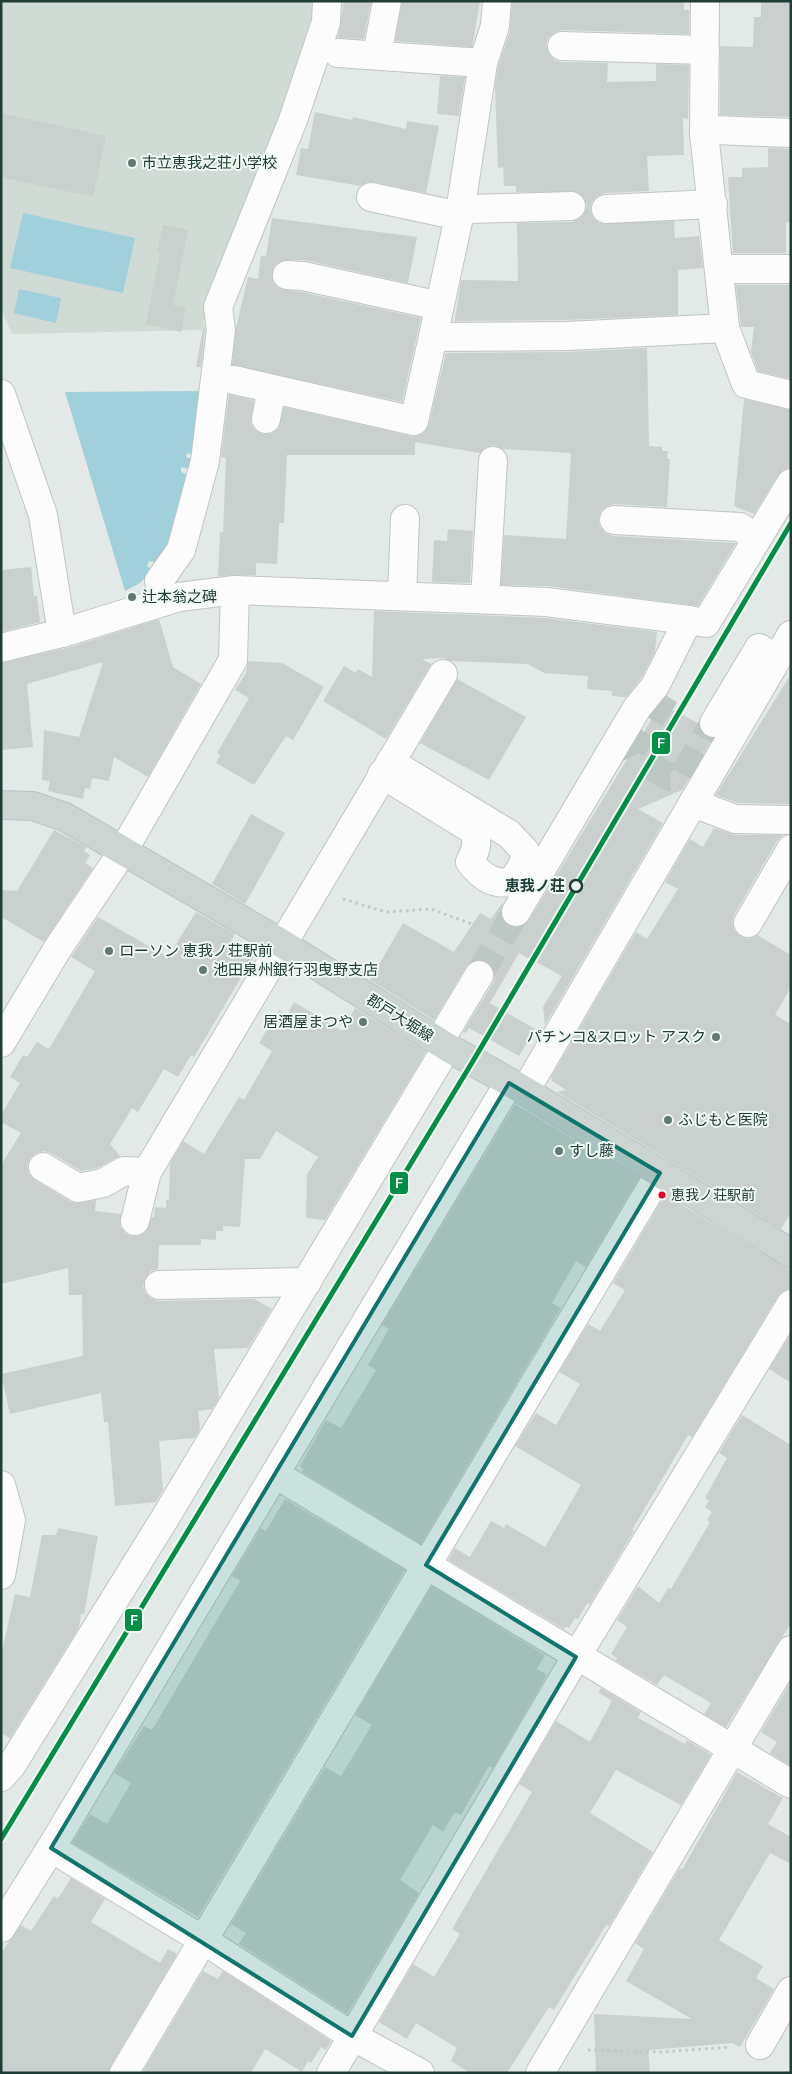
<svg xmlns="http://www.w3.org/2000/svg" width="792" height="2074" viewBox="0 0 792 2074" font-family="'Nunito Sans','Noto Sans JP',sans-serif">
  <rect width="100%" height="100%" fill="#e3e9e6"/>
  <path fill="#d0dbd6" d="M1,1H317L315,21L282,116L208,300L202,330L12,334L1,309Z"/>
  <g fill="#a0d0d9">
    <path d="M23,213L135,238L123,293L10,268Z"/>
    <path d="M19,289L61,298L56,323L14,313Z"/>
    <path d="M205,391L193,455L187,453L186,457L192,459L190,469L181,467V472L189,476L173,532L158,563L149,561L147,566L153,570L140,583L125,591L65,392Z"/>
  </g>
  <g fill="#cad0ce">
    <path d="M344,1H371L364,39L338,38Z"/>
    <path d="M402,1H480L472,47L395,41Z"/>
    <path d="M512,1H684V10H689V34L562,30L554,33L548,38L546,45L549,54L554,60L561,62L608,63L607,82L656,81V64L689,65L688,119L683,118L684,155L647,156L649,191L605,193L597,196L592,202L590,209L593,218L599,223L674,221L675,238L699,236L703,268L678,270V315L567,320L452,321L455,320L461,280L518,281L517,223L572,222L579,219L584,214L587,206L584,198L578,192H516V186H504L503,167L498,168L495,85L498,67L510,31Z"/>
    <path d="M761,1H791V117L720,115V46L753,47L754,17H761Z"/>
    <path d="M440,76L465,77L459,116L437,114Z"/>
    <path d="M315,112L352,120L353,117L406,129L407,121L439,126L426,193L374,182H367L361,186L296,175L301,148L308,149Z"/>
    <path d="M1,113L106,136L93,197L1,177Z"/>
    <path d="M768,148L791,149V222H786V253H733L728,177H742V168L768,167Z"/>
    <path d="M272,218L417,237L408,283L304,260L281,261L274,266L272,274L273,282L278,288L286,290L301,292L421,318L402,402L232,365L236,328L248,277L258,279L261,256H266Z"/>
    <path d="M163,225L188,230L173,305L186,307L181,332L146,324L160,253L157,252Z"/>
    <path d="M736,285H791V379L758,371L751,352L754,327H741Z"/>
    <path d="M204,323L205,330L201,367H196Z"/>
    <path d="M647,348L649,446L662,447V451H668L667,459H670L667,507L614,504L607,506L601,511L598,520L600,527L605,533L613,536L736,543L698,606L548,586L501,585L504,535L566,539L571,453L502,449L494,445L485,448L480,453L415,442V455H287L284,523H279L277,564L256,563V575L218,576L220,532H223L226,458L221,457L229,394L254,401L251,424L255,430L262,434H271L278,429L284,407L411,436H418L425,432L429,424L446,353L568,352Z"/>
    <path d="M744,399L791,410V467L783,470L778,475L754,514L734,506Z"/>
    <path d="M448,529L473,531L470,583L432,582L434,540L447,541Z"/>
    <path d="M31,567L34,596H37L40,622L1,632V570Z"/>
    <path d="M374,611L545,618L657,632L655,651L642,677L626,697L612,696V691L587,689L588,676L544,673L528,664L451,661L444,658L422,659L431,664L386,739L323,701L344,666L356,673L358,669L372,677Z"/>
    <path d="M159,619L173,667L201,684L148,777L114,757L109,781L92,778L90,789L85,788L83,799L48,791L50,781L42,780L44,730L79,737L103,662L27,684L33,747L1,750V663L67,648Z"/>
    <path d="M248,661L282,663L324,687L293,740L286,736L254,785L216,763L220,755L217,753L249,698L235,690L246,673Z"/>
    <path d="M791,674V804L738,803L716,795Z"/>
    <path d="M457,679L526,717L489,780L420,743Z"/>
    <path d="M661,704L698,723L701,731L706,736L713,738L682,790L638,809L663,823L545,1025L543,1007L562,976L519,953L490,1003L535,1029L519,1056L469,1028L466,1033L463,1032L493,983L495,976L493,968L487,961L480,959L472,961L466,967L434,1020L370,980L403,923L454,952L480,913L491,919L502,903V919L508,925L516,928L524,925L529,920Z"/>
    <path d="M251,814L285,833L245,904L212,884Z"/>
    <path d="M714,828L735,835H783L777,841L734,915L732,922L735,931L741,937L748,939L757,935L791,955V987L775,1015L791,1024V1212L781,1229L557,1092L566,1090L552,1081L551,1077L636,932L647,939L678,889L665,882L690,839L703,847Z"/>
    <path d="M54,830L86,847L84,851L90,855L85,863L93,868L44,942L1,917V890L17,891Z"/>
    <path d="M196,912L235,934L231,940L255,954L194,1057L191,1055L178,1077L164,1069L138,1112L132,1108L110,1144L120,1156L97,1168L81,1171L51,1153L44,1151L36,1153L30,1159L27,1166L29,1174L35,1180L71,1202L81,1203L96,1200L95,1211L121,1214L120,1226L125,1233L131,1236H139L146,1232L152,1217H154L155,1207L166,1208V1200H169L170,1164L183,1141L204,1154L239,1097L244,1100L272,1051L259,1043L276,1014L279,1010L287,1015L294,1002L342,1031L355,1008L426,1052L325,1220L306,1218L307,1174L318,1157L276,1131L260,1159H245L240,1227L223,1226V1231H216V1240L201,1239V1245H159L158,1269L151,1271L146,1277L143,1285L145,1293L151,1298L159,1301L254,1299L272,1309L248,1348L214,1349L219,1398L212,1409L198,1411L200,1429L195,1438L159,1441L163,1490L156,1502L115,1506L108,1422H104L101,1393L10,1414L1,1374L83,1356L82,1295H69L68,1268L1,1284V1165L21,1133L1,1122V1115L20,1083L10,1077L23,1055L27,1057L37,1042L49,1049L95,971L71,957L98,917L168,957Z"/>
    <path d="M515,1104L639,1178L586,1267L576,1261L552,1303L561,1308L421,1544L302,1472L303,1469L300,1466L326,1420L341,1428L376,1370L368,1365L389,1329L382,1325Z"/>
    <path d="M665,1195L791,1270V1288L783,1291L778,1296L692,1437L688,1435L632,1530L634,1531L590,1604L587,1603L578,1619L575,1618L569,1628L566,1626L564,1629L448,1560L455,1548L470,1557L491,1521L504,1528L506,1524L545,1547L581,1485L515,1446L536,1413L556,1425L580,1384L559,1372L588,1324L600,1331L625,1290L613,1283Z"/>
    <path d="M791,1334V1383L769,1369Z"/>
    <path d="M742,1415L791,1445V1623L726,1727L704,1714L711,1703L664,1675L657,1685L616,1661L617,1658L611,1654L627,1627L617,1620L638,1586L659,1603L668,1588L671,1589L710,1522L707,1520L712,1512L705,1507L709,1501L705,1498L727,1458L719,1453Z"/>
    <path d="M285,1499L405,1570L198,1917L72,1843L90,1814L107,1824L131,1783L114,1773L144,1726L152,1730L240,1581L232,1576L261,1528L266,1531Z"/>
    <path d="M58,1528L98,1536L84,1614H81L79,1627L10,1738L1,1733V1655L15,1594L30,1597L42,1535H56Z"/>
    <path d="M432,1586L545,1655L537,1669L547,1675L493,1768L489,1766L461,1815L455,1812L443,1832L433,1825L400,1880L419,1893L347,2014L239,1944L246,1933L231,1924L325,1767L341,1776L372,1725L355,1715Z"/>
    <path d="M791,1681V1766L770,1753L777,1742L761,1732Z"/>
    <path d="M601,1688L641,1712L638,1718L685,1744L687,1740L710,1754V1756L681,1805L616,1770L590,1813L653,1852L609,1926L606,1925L554,2010L549,2007L507,2073H470L451,2061L457,2048L416,2023L407,2039L379,2022L413,1964L434,1977L460,1934L452,1929L532,1792L519,1784L556,1721L590,1742L612,1701L598,1692Z"/>
    <path d="M737,1772L783,1798L768,1824L791,1837V1864L770,1853L719,1940L763,1966L756,1978L774,1989L740,2047L732,2043L648,2050L650,2073H596L594,2014L692,2019L626,1981L644,1949L635,1943L680,1868L682,1870Z"/>
    <path d="M71,1878L105,1899L91,1922L160,1963L168,1949L177,1954L111,2065L108,2073H1V1953L21,1925L31,1931L54,1896L58,1899Z"/>
    <path d="M203,1971L218,1979L223,1971L331,2041L326,2050L321,2047L311,2063L308,2061L302,2072L265,2049L251,2073H142Z"/>
  </g>
  <g fill="none" stroke-linecap="round" stroke-linejoin="round">
    <g stroke="#bcc7c3" stroke-width="28" stroke-dasharray="28 14" stroke-linecap="butt">
      <path d="M665,695L632,749L636,757L669,777L683,776L714,723"/>
      <path d="M479,975L516,912"/>
    </g>
    <g stroke="#c0c6c3" stroke-width="30">
      <g id="minor">
        <path d="M497,1L495,26L483,63L460,212L433,337L567,336L725,328"/>
        <path d="M705,1L704,133L725,328L746,384L791,395"/>
        <path d="M562,46L705,50"/>
        <path d="M338,53L483,63"/>
        <path d="M377,55L387,1"/>
        <path d="M704,133L714,130L791,133"/>
        <path d="M371,197L450,214L472,209L571,206"/>
        <path d="M606,209L713,204"/>
        <path d="M720,269H791"/>
        <path d="M287,275L303,276L440,306"/>
        <path d="M234,380L414,421L433,337"/>
        <path d="M1,394L43,515L62,633L179,597L235,590L546,602L688,620"/>
        <path d="M266,419L272,389"/>
        <path d="M614,520L740,527L756,538"/>
        <path d="M402,596L405,519"/>
        <path d="M485,599L493,461"/>
        <path d="M163,602L159,581L181,550L205,461L221,330L218,307L293,120L326,22L327,1"/>
        <path d="M1,648L62,633"/>
        <path d="M714,723L759,648L777,659"/>
        <path d="M382,774L473,830C479,842 476,850 470,862C482,877 493,885 512,882L524,863L525,851L509,834L390,762"/>
        <path d="M693,803L735,819L791,820"/>
        <path d="M516,912L637,708L655,686L688,620L706,623L791,483"/>
        <path d="M748,923L791,849"/>
        <path d="M439,1042L479,975"/>
        <path d="M1,1043L58,948L123,851L233,660L235,590"/>
        <path d="M525,1091L791,635"/>
        <path d="M43,1167L78,1188L103,1183L124,1171L147,1172"/>
        <path d="M135,1221L147,1172L443,674"/>
        <path d="M159,1285L307,1282"/>
        <path d="M275,1474L791,1784"/>
        <path d="M1,1485L11,1520L1,1575"/>
        <path d="M1,1777L11,1766L165,1518L447,1047"/>
        <path d="M1,1928L51,1848"/>
        <path d="M760,2045L791,1991"/>
        <path d="M124,2073L660,1173"/>
        <path d="M331,2073L576,1657L791,1304"/>
        <path d="M420,2073L352,2036L203,1940L51,1848L509,1083"/>
        <path d="M540,2073L791,1650"/>
      </g>
    </g>
    <g stroke="#bbc5c3" stroke-width="30">
      <path id="major" d="M1,805L33,806L65,817L281,943L447,1047L525,1091L791,1253"/>
    </g>
    <g stroke="#c0c9c6" stroke-width="3" stroke-dasharray="2.5 4" stroke-linecap="butt">
      <path d="M343,899L386,912L431,909L472,924"/>
      <path d="M588,2050L662,2052L731,2047"/>
    </g>
    <use href="#minor" stroke="#fbfcfb" stroke-width="28"/>
    <use href="#major" stroke="#cdd5d3" stroke-width="28"/>
    <g stroke="#f0f8f4" stroke-width="9">
      <path id="rail-1" d="M1,1839L473,1061L791,523"/>
    </g>
    <use href="#rail-1" stroke="#028e46" stroke-width="5"/>
  </g>
  <path fill="#0f766e" fill-opacity="0.2" stroke="#0f766e" stroke-width="4" stroke-linejoin="round" d="M509,1083L660,1173L426,1565L576,1657L352,2036L51,1848Z"/>
  <g fill="#647974" stroke="#f0f8f4" stroke-width="2">
    <circle cx="132" cy="163" r="5"/>
    <circle cx="132" cy="597" r="5"/>
    <circle cx="109" cy="951" r="5"/>
    <circle cx="203" cy="970" r="5"/>
    <circle cx="363" cy="1022" r="5"/>
    <circle cx="716" cy="1037" r="5"/>
    <circle cx="668" cy="1120" r="5"/>
    <circle cx="559" cy="1151" r="5"/>
  </g>
  <circle fill="#f0f8f4" stroke="#203d36" stroke-width="2.5" cx="576" cy="886" r="6"/>
  <circle fill="#e4002b" stroke="#f0f8f4" stroke-width="2" cx="662" cy="1195" r="4.5"/>
  <g text-anchor="middle" stroke-width="4" stroke-linejoin="round" paint-order="stroke">
    <g font-size="14" fill="#203d36" stroke="#f0f8f4" text-anchor="start">
      <text x="671" y="1200">恵我ノ荘駅前</text>
    </g>
    <g font-size="15" fill="#203d36" stroke="#f0f8f4" text-anchor="start">
      <text x="142" y="168">市立恵我之荘小学校</text>
      <text x="142" y="602">辻本翁之碑</text>
      <text x="119" y="956">ローソン 恵我ノ荘駅前</text>
      <text x="213" y="975">池田泉州銀行羽曳野支店</text>
      <text x="353" y="1027" text-anchor="end">居酒屋まつや</text>
      <text x="706" y="1042" text-anchor="end">パチンコ&amp;スロット アスク</text>
      <text x="678" y="1125">ふじもと医院</text>
      <text x="569" y="1156">すし藤</text>
    </g>
    <g font-size="15" font-weight="bold" fill="#203d36" stroke="#f0f8f4" text-anchor="end">
      <text x="565" y="891">恵我ノ荘</text>
    </g>
    <g font-size="15" fill="#203d36" stroke="#f0f8f4">
      <text transform="translate(400 1018) rotate(32)" y="5">郡戸大堀線</text>
    </g>
  </g>
  <g stroke="#f0f8f4" stroke-width="2">
    <rect x="651" y="731" width="20" height="24" rx="5" fill="#028e46"/>
    <rect x="389" y="1171" width="20" height="24" rx="5" fill="#028e46"/>
    <rect x="124" y="1608" width="19" height="24" rx="5" fill="#028e46"/>
  </g>
  <g font-size="14" text-anchor="middle" font-weight="bold" fill="#fff">
    <text x="661" y="748">F</text>
    <text x="399" y="1188">F</text>
    <text x="134" y="1625">F</text>
  </g>
  <rect width="792" height="2074" fill="none" stroke="#203d36" stroke-width="5"/>
</svg>
